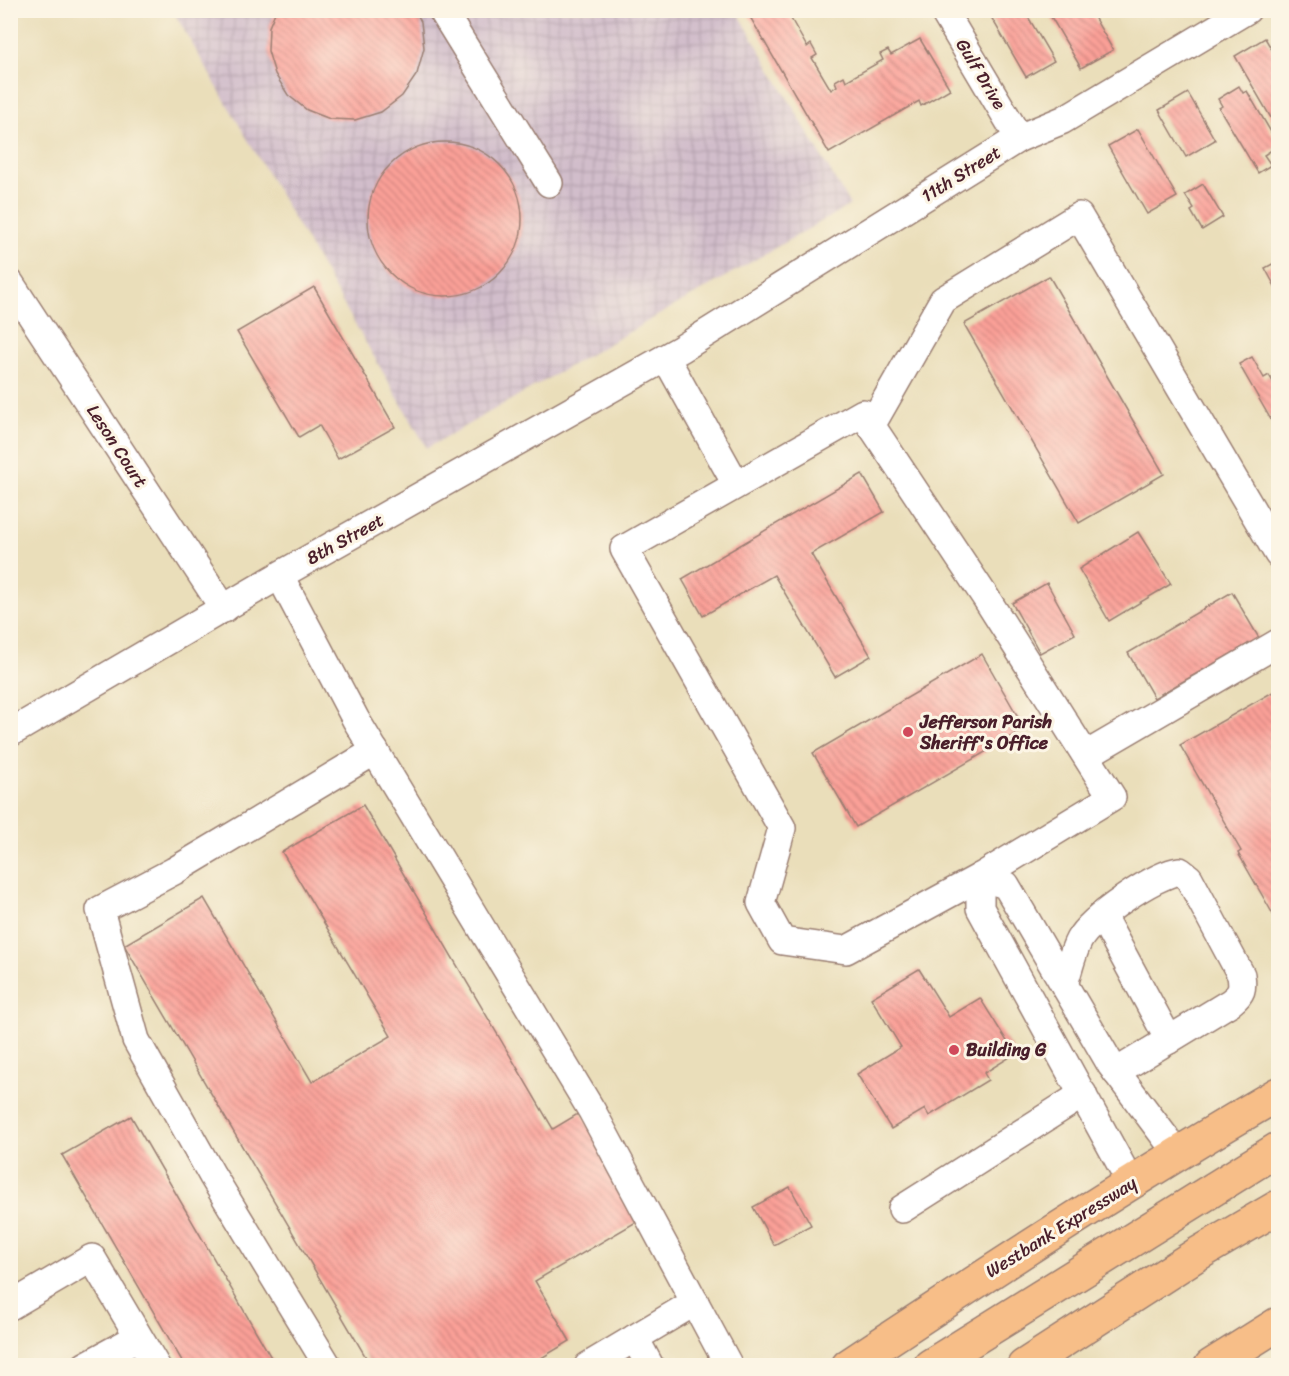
<svg xmlns="http://www.w3.org/2000/svg" width="1289" height="1376" viewBox="0 0 1289 1376" font-family="Sriracha,sans-serif">
  <defs>
    <pattern id="industrial-grid" width="8" height="8" patternUnits="userSpaceOnUse" patternTransform="scale(1.5)"><rect width="8" height="8" fill="#d1bdcb"/><path d="M0 4h8M4 0v8" fill="none" stroke="#b5a2ae"/></pattern>
    <pattern id="building-back-hatch" width="6" height="6" patternUnits="userSpaceOnUse" patternTransform="scale(1.5)"><rect width="6" height="6" fill="#fba098"/><path d="M-1 5l2 2M0 0l6 6M5-1l2 2" fill="none" stroke="#cd827c"/></pattern>
  </defs>
  <rect width="100%" height="100%" fill="#fcf5e5"/>
  <filter id="ink" filterUnits="userSpaceOnUse"><feTurbulence type="fractalNoise" baseFrequency=".0167" numOctaves="2"/><feDisplacementMap in="SourceGraphic" scale="12" xChannelSelector="R" yChannelSelector="G"/><feConvolveMatrix kernelMatrix="1 2 1 2 8 2 1 2 1" color-interpolation-filters="sRGB"/></filter>
  <filter id="wash" filterUnits="userSpaceOnUse"><feTurbulence type="fractalNoise" baseFrequency=".008" numOctaves="4" result="noise"/><feDisplacementMap in="SourceGraphic" scale="24" xChannelSelector="R" yChannelSelector="G"/><feGaussianBlur stdDeviation="1.35" result="paint"/><feColorMatrix in="noise" values="0 0 0 0 0 0 0 0 0 0 0 0 0 0 0 0 0 1.4 0 .05"/><feComposite in="paint" operator="in"/></filter>
  <g filter="url(#wash)">
    <rect width="100%" height="100%" fill="#eadeba"/>
    <path fill="url(#industrial-grid)" d="M173,11H737L850,205L427,448Z"/>
    <g id="blocks">
      <g fill="url(#building-back-hatch)">
        <path d="M276,10H415L421,22L424,48L417,74L402,96L381,112L355,120L330,119L307,110L288,95L275,74L268,51L269,27Z"/>
        <path d="M746,10H786L807,47L811,44L817,55L812,58L831,90L837,86L835,81L844,76L846,81L883,60L880,54L888,50L891,55L920,39L950,89L921,106L919,101L829,153Z"/>
        <path d="M987,10H1024L1054,61L1026,77Z"/>
        <path d="M1047,10H1090L1113,50L1081,68Z"/>
        <path d="M1265,38L1278,60V130L1235,56Z"/>
        <path d="M1239,86L1243,93L1247,91L1278,144V146L1264,155L1271,165L1258,173L1219,108L1222,106L1218,99Z"/>
        <path d="M1188,93L1215,140L1186,157L1159,110Z"/>
        <path d="M1138,129L1177,197L1147,214L1108,146Z"/>
        <circle cx="445" cy="219" r="77"/>
        <path d="M1203,184L1223,217L1202,230L1191,211L1194,209L1185,195Z"/>
        <path d="M1278,261V287L1276,288L1265,268Z"/>
        <path d="M1049,276L1164,474L1079,523L964,324Z"/>
        <path d="M314,287L395,427L338,459L319,425L299,437L237,332Z"/>
        <path d="M1252,357L1264,378L1269,375L1278,390V432L1239,364Z"/>
        <path d="M862,474L884,512L811,554L871,656L835,677L774,575L703,616L682,579Z"/>
        <path d="M1138,532L1171,584L1109,621L1079,569Z"/>
        <path d="M1047,583L1075,634L1040,653L1012,603Z"/>
        <path d="M1232,592L1259,638L1154,698L1128,653Z"/>
        <path d="M982,654L1025,729L856,827L813,753Z"/>
        <path d="M1278,689V923L1238,853L1241,851L1180,745Z"/>
        <path d="M363,805L553,1129L581,1112L643,1218L535,1281L570,1341L528,1366H371L124,945L204,898L312,1082L391,1036L282,852Z"/>
        <path d="M919,969L949,1017L980,998L1015,1054L984,1073L988,1080L929,1116L925,1109L891,1129L857,1074L901,1047L871,998Z"/>
        <path d="M131,1116L276,1366H185L62,1155Z"/>
        <path d="M790,1187L811,1225L774,1245L753,1207Z"/>
      </g>
    </g>
  </g>
  <g filter="url(#ink)">
    <use href="#blocks" fill-opacity="0" stroke="#9a7e72" stroke-width="1.5"/>
    <g fill="none" stroke-linecap="round" stroke-linejoin="round">
      <g stroke="#9a7e72" stroke-width="30">
        <g id="minor">
          <path d="M442,10L549,183"/>
          <path d="M943,10L1019,138"/>
          <path d="M10,283L224,609"/>
          <path d="M666,358L736,484"/>
          <path d="M871,426L943,300L1079,216L1278,554"/>
          <path d="M280,576L356,720L592,1111L729,1366"/>
          <path d="M10,733L282,574L681,349L1019,138L1063,120L1247,10"/>
          <path d="M1086,755L1278,643"/>
          <path d="M980,877L1112,797L986,598L863,413L624,549L782,828L761,903L782,941L846,950L980,877L1006,885L1111,1065L1177,1153"/>
          <path d="M980,877V908L1131,1183"/>
          <path d="M1102,916L1169,1040"/>
          <path d="M1064,984C1069,970 1072,953 1079,940C1091,918 1155,874 1180,871L1189,878L1241,975C1243,989 1242,993 1231,1002L1116,1072"/>
          <path d="M902,1209L1083,1094"/>
          <path d="M10,1306L92,1258L156,1366"/>
          <path d="M635,1338L650,1366"/>
          <path d="M85,1366L138,1337"/>
          <path d="M328,1366L212,1175L136,1040L100,910L174,871L375,751"/>
          <path d="M588,1366L695,1302"/>
        </g>
      </g>
      <g stroke="#9a7e72" stroke-width="36">
        <path id="major" d="M848,1366C990,1272 1132,1179 1278,1094"/>
      </g>
      <g stroke="#9a7e72" stroke-width="36">
        <g id="highway">
          <path d="M930,1366L1278,1149"/>
          <path d="M1024,1366L1196,1255L1278,1207"/>
          <path d="M1211,1366L1278,1324"/>
        </g>
      </g>
      <use href="#minor" stroke="#fff" stroke-width="27"/>
      <use href="#major" stroke="#f7be88" stroke-width="33"/>
      <use href="#highway" stroke="#f7be88" stroke-width="33"/>
    </g>
  </g>
  <g fill="#d1495b" stroke="#fcf5e5" stroke-width="2">
    <circle cx="908" cy="732" r="6"/>
    <circle cx="954" cy="1050" r="6"/>
  </g>
  <g text-anchor="middle" stroke-width="6" stroke-linejoin="round" paint-order="stroke">
    <g font-size="18" fill="#4a1f2b" stroke="#fcf5e5">
      <text transform="translate(981 74) rotate(59)" y="6">Gulf Drive</text>
      <text transform="translate(961 174) rotate(-32)" y="6">11th Street</text>
      <text transform="translate(117 446) rotate(57)" y="6">Leson Court</text>
      <text transform="translate(345 539) rotate(-29)" y="6">8th Street</text>
      <text transform="translate(1061 1227) rotate(-32)" y="6">Westbank Expressway</text>
    </g>
    <g font-size="18" font-weight="bold" fill="#4a1f2b" stroke="#fcf5e5" text-anchor="start">
      <text x="920" y="728">Jefferson Parish<tspan x="920" dy="21">Sheriff's Office</tspan></text>
      <text x="966" y="1056">Building G</text>
    </g>
  </g>
  <rect width="1289" height="1376" fill="none" stroke="#fcf5e5" stroke-width="36"/>
</svg>
